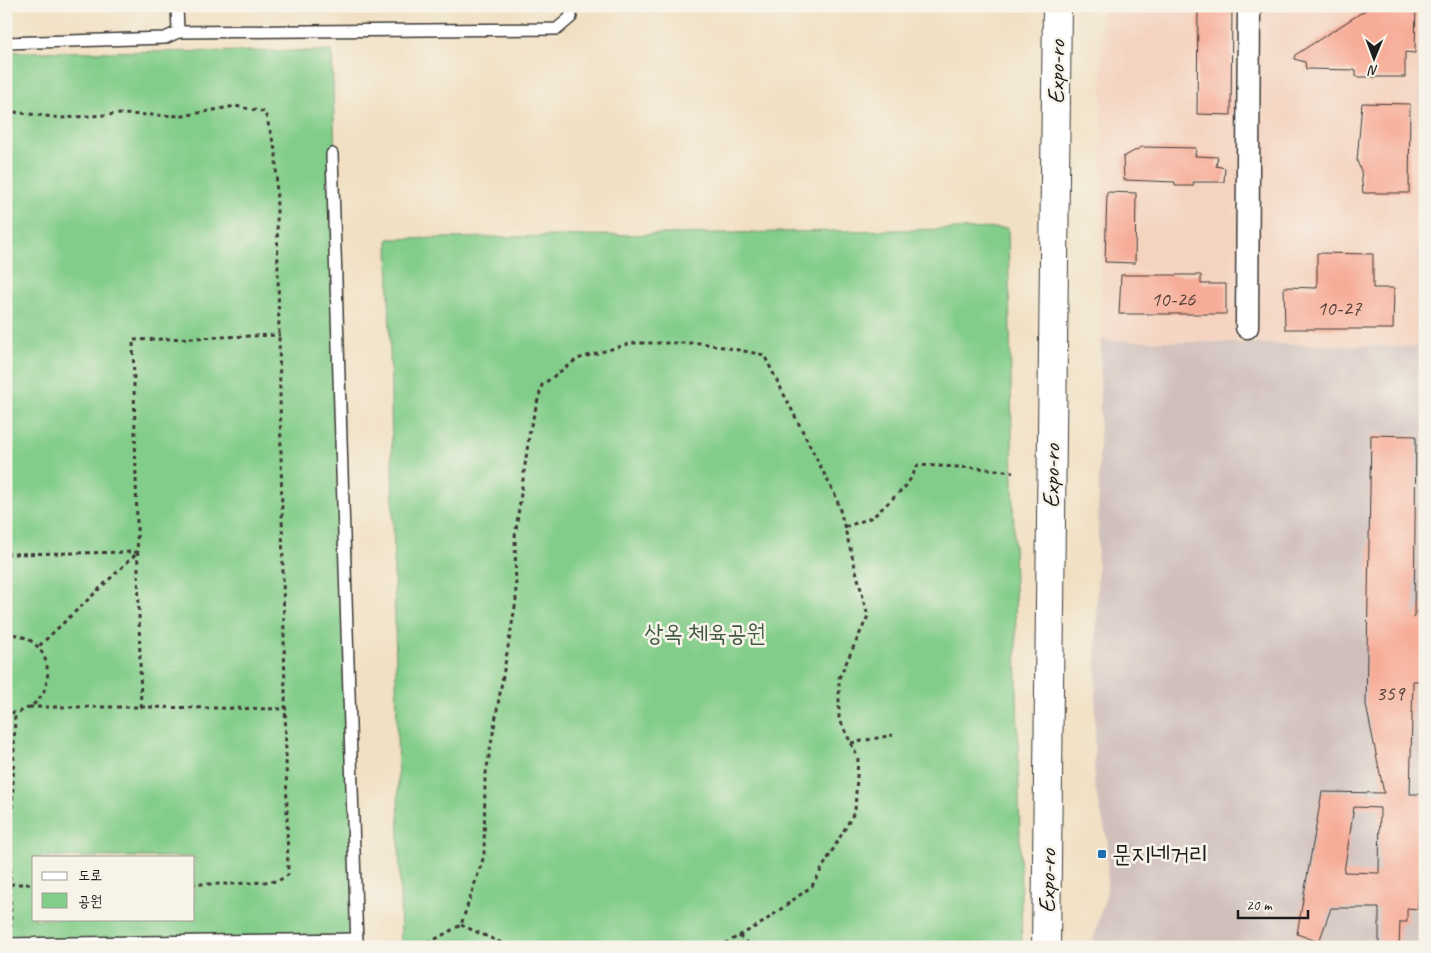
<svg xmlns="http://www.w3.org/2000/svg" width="1431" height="953" viewBox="0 0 1431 953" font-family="Caveat,'Poor Story',sans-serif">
  <rect width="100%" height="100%" fill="#f7f3e8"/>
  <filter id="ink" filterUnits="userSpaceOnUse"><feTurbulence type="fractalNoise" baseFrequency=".02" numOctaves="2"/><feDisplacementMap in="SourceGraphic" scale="10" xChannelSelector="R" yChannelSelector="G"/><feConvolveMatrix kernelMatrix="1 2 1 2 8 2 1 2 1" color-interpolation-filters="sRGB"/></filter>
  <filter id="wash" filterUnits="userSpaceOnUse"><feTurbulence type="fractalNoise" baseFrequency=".0096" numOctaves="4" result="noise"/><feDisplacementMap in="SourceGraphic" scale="20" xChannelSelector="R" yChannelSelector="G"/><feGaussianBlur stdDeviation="1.12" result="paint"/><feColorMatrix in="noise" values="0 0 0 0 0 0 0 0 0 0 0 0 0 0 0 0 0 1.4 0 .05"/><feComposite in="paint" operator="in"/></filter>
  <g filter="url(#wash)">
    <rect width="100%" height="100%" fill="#f1e0c3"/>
    <g fill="#f4d3c0">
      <path d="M1102,6H1243L1241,343L1101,340Z"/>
      <path d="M1257,6H1420L1418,347L1257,343Z"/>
    </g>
    <path fill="#d0c0bc" d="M1420,6H1425V947H1091L1107,891L1108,843L1094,783L1101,340L1418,347Z"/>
    <g fill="#83cd8a" stroke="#507453" fill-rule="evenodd">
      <path d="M332,51L357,939L6,944V52ZM34,857H194V919H34Z"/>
      <path d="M1008,228L1022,947H401L388,239Z"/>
    </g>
    <g id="blocks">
      <g fill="#f7ac97" fill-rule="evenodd">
        <path d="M1198,6H1232L1231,115L1197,114Z"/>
        <path d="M1372,6H1416L1415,53L1405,52V77H1356V70L1306,69L1305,62L1294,59L1295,55Z"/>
        <path d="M1362,103L1410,104L1409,193H1363L1361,171L1357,161Z"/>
        <path d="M1142,147L1196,148L1195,156L1218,157L1216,166L1225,168L1224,182H1193L1194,186H1175V182L1124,180L1123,157Z"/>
        <path d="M1107,192L1136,193L1135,263L1105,262Z"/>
        <path d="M1317,253L1373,254V288H1394L1393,329H1285L1284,287L1317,288Z"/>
        <path d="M1121,275H1201V284H1226V314H1119Z"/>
        <path d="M1371,435L1416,436L1414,618L1425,598V681H1413L1410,794H1425V878L1419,877L1418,909L1407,908V922H1400L1399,947H1379V908H1331L1319,942L1297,934L1322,792L1384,793L1366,705ZM1354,807L1380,808L1379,873L1344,872Z"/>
      </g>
    </g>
  </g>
  <g filter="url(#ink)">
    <use href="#blocks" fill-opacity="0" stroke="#3c3935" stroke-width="1"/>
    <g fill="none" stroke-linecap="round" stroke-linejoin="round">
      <g stroke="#3c3935" stroke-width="14">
        <g id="lane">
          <path d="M178,32L557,29L571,17V6"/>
          <path d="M6,43L165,38L178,32L177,6"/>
          <path d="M332,154L357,947"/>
          <path d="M6,944L357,939"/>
        </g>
      </g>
      <g stroke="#3c3935" stroke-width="25">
        <path id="street" d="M1247,327L1249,6"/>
      </g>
      <g stroke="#3c3935" stroke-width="30">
        <path id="secondary" d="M1046,947L1057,6"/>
      </g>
      <g stroke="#3c3935" stroke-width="3" stroke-dasharray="4 4" stroke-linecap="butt">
        <path d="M6,111L61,118L120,114L183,116L235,106L265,112L276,153L288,875L278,881L232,884H194"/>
        <path d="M845,527L873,517L907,485L918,465L979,468L1013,472"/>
        <path d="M6,554L138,552L38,647"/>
        <path d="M6,634C62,634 61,714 6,713"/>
        <path d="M29,707H141L287,709"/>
        <path d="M141,707L133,340L280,335"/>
        <path d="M851,743L893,735"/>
        <path d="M10,884H34"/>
        <path d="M461,925L511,947"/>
        <path d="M11,928L10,884L15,713"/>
        <path d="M739,936L752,947"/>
        <path d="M421,947L461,925L484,856L485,779L516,601L515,537L530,429L542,385L577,359L632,343H702L764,355L837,499L868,616L839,678V718L858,758L855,811L812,886L762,923L719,947"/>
      </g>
      <use href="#lane" stroke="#fff" stroke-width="11"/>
      <use href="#street" stroke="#fff" stroke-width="22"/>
      <use href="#secondary" stroke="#fff" stroke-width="28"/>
    </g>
  </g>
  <rect fill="#1f6fb2" stroke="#f7f3e8" stroke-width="2" x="1097" y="849" width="10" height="10" rx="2.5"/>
  <g text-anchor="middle" stroke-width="5" stroke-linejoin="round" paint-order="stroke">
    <g font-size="21" fill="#53403b">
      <text x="1173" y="306">10-26</text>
      <text x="1339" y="315">10-27</text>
      <text x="1390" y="700">359</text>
    </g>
    <g font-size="24" fill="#1c1c1c" stroke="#f7f3e8">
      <text transform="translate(1056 72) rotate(-89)" y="8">Expo-ro</text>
      <text transform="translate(1051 476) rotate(-89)" y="8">Expo-ro</text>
      <text transform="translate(1047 881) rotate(-89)" y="8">Expo-ro</text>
    </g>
    <g font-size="24" fill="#405a42" stroke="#f7f3e8">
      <text x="705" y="641">상옥 체육공원</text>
    </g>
    <g font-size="24" fill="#1c1c1c" stroke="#f7f3e8" text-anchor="start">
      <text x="1112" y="862">문지네거리</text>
    </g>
  </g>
  <rect width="1431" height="953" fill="none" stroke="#f7f3e8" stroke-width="25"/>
  <rect x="32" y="856" width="162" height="65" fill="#f7f3e8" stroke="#9f9d96"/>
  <rect x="42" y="872" width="25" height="8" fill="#ffffff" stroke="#9f9d96"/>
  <text x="78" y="880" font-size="15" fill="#1c1c1c">도로</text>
  <rect x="42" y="893" width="25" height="15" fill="#83cd8a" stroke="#9f9d96"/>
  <text x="78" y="906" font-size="15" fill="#1c1c1c">공원</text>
  <g transform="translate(1374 58) rotate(181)" stroke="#f7f3e8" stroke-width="4" paint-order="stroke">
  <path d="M0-4L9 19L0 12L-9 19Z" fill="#1c1c1c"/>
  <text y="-8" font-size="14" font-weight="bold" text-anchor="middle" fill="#1c1c1c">N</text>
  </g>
  <path d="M1238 910v8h70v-8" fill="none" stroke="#1c1c1c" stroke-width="2.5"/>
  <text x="1246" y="910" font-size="15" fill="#1c1c1c" stroke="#f7f3e8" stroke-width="4" paint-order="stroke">20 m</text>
</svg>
